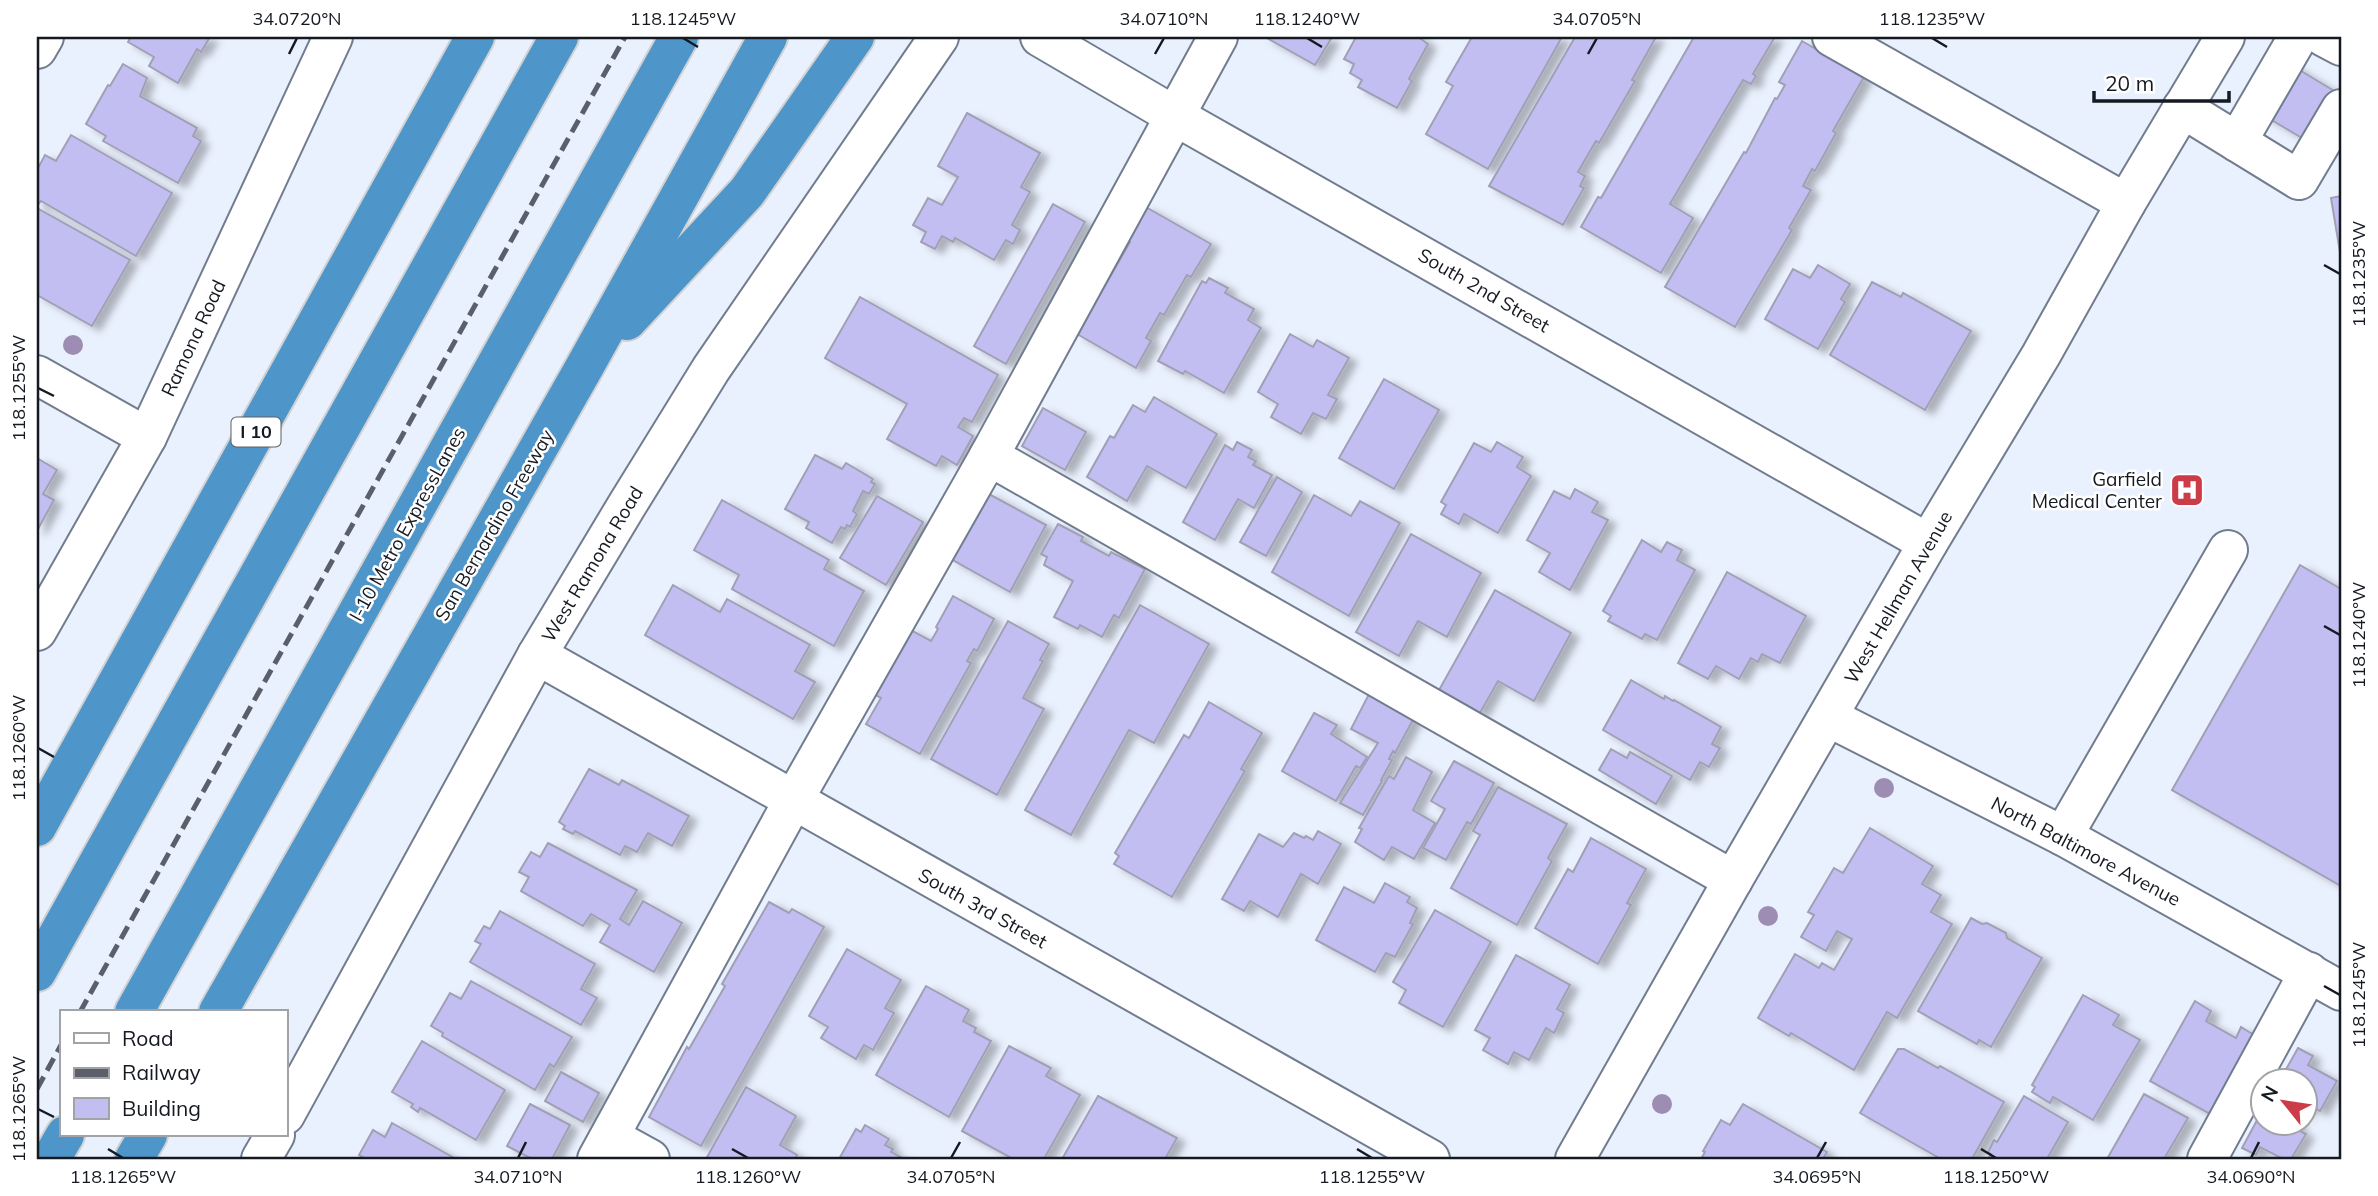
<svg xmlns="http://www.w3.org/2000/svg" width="2378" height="1196" viewBox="0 0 2378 1196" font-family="Mulish,sans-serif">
  <defs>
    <filter id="shadow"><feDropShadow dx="8" dy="4.5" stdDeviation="3.5" flood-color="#0004"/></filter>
  </defs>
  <rect width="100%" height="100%" fill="#eaf1fe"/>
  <g fill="#c2bef1" stroke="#a19fb5" stroke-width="2" filter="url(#shadow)">
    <path d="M126,37H210L201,52L197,49L178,83L149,66L154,57L128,42L130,39Z"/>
    <path d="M1265,37H1327L1331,39L1315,65Z"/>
    <path d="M1356,37H1422L1421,39L1428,44L1409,79L1412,81L1397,108L1358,87L1362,80L1350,73L1354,64L1344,59Z"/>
    <path d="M1472,37H1562L1488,169L1426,134L1453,86L1446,82Z"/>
    <path d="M1575,37H1656L1632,80L1635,81L1599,143L1596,141L1578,172L1585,176L1580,186L1584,188L1563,225L1489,186Z"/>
    <path d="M1694,37H1775L1753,74L1756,76L1751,84L1743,80L1670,204L1693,218L1661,273L1581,227L1598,197L1601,198Z"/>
    <path d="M1802,41L1864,77L1833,131L1836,133L1815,171L1812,169L1803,186L1811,190L1789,228L1792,230L1735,327L1665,287L1744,152L1746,153L1775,98L1777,99L1785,85L1779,82Z"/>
    <path d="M2288,63L2336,92L2307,141L2258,112Z"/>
    <path d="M123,64L147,78L140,96L197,128L193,136L201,141L178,183L103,141L106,136L86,124L108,85L110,86Z"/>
    <path d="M967,113L1040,153L1021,187L1030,192L1012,225L1020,230L1013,244L1006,240L994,260L955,238L953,242L942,236L935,249L921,242L926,232L913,225L928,198L942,205L958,177L938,166Z"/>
    <path d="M71,135L172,193L136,256L41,201L37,206V170L45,155L56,161Z"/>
    <path d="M2341,196V258L2331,198Z"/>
    <path d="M1053,204L1085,222L1006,364L974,346Z"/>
    <path d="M1144,206L1211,244L1191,277L1187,275L1164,315L1160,313L1146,338L1151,341L1136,368L1077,334L1130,242L1125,239Z"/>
    <path d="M37,208L130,260L92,326L37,295Z"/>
    <path d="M1818,265L1850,284L1841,299L1845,302L1818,349L1765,319L1793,269L1810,278Z"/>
    <path d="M1209,278L1228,288L1225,293L1254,309L1248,320L1261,328L1224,393L1185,371L1183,374L1158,361L1202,281L1206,283Z"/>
    <path d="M1872,282L1901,297L1903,293L1971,331L1925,410L1830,355Z"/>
    <path d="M860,297L998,375L972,422L964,418L958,427L973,436L957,465L942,456L936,466L887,439L907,404L825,358Z"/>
    <path d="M1290,334L1313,347L1317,340L1349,358L1328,395L1337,399L1326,419L1313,413L1301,434L1271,417L1278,404L1258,392Z"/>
    <path d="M1384,379L1439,410L1394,489L1339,458Z"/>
    <path d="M1154,397L1217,434L1186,488L1147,466L1127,501L1087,477L1110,436L1114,438L1133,405L1145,412Z"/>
    <path d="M1043,408L1086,432L1065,470L1022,446Z"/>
    <path d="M1237,442L1252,450L1248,457L1256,461L1253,465L1272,475L1254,508L1238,499L1215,540L1183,522L1225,445L1233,450Z"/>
    <path d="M1497,442L1523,457L1517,467L1531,476L1498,533L1464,514L1459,524L1441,514L1446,505L1441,502L1474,443L1491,452Z"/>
    <path d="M815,455L842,469L846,463L873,479L871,482L875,484L869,494L863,491L853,511L857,514L850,527L847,525L845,529L841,527L832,543L806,528L809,522L785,509Z"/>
    <path d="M37,458L57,470L43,494L54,500L37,531Z"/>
    <path d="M1277,477L1302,492L1266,556L1240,542Z"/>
    <path d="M1575,489L1598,502L1592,512L1608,520L1570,590L1539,572L1550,553L1527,540L1554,491L1570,499Z"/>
    <path d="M987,493L1046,525L1010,592L951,559Z"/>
    <path d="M1314,495L1351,516L1360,501L1400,523L1349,616L1272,572Z"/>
    <path d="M877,496L923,522L886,585L840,558Z"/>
    <path d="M722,500L829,560L824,569L864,591L834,646L732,589L739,575L694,550Z"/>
    <path d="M1058,524L1083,537L1081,541L1109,556L1111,552L1145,569L1119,618L1114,615L1102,637L1080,625L1078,629L1054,617L1073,581L1044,565L1047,557L1041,554Z"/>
    <path d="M1411,534L1481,573L1447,637L1418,621L1399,656L1356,632Z"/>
    <path d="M1642,540L1661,552L1667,542L1682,550L1677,560L1695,570L1657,640L1645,634L1642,639L1608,621L1611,616L1603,611Z"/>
    <path d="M2300,565L2341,589V886L2172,790Z"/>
    <path d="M1727,572L1806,616L1780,663L1762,654L1758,662L1751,658L1739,679L1716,666L1708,679L1678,663Z"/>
    <path d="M673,585L720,612L727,599L810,645L795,671L815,682L793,719L645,635Z"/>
    <path d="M1495,590L1571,633L1534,701L1498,681L1480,713L1439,690Z"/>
    <path d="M953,596L994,619L977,651L974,649L967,661L971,663L920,754L866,724L881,698L872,693L909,629L931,641L938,629L936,627Z"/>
    <path d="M1140,605L1209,644L1154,743L1129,730L1071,835L1025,810Z"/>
    <path d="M1008,621L1049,644L1040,660L1043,661L1023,698L1044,709L997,795L931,759Z"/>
    <path d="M1631,680L1664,699L1665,696L1673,701L1674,700L1721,727L1712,744L1720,748L1709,767L1700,762L1690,780L1603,730Z"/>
    <path d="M1369,694L1414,718L1395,753L1393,751L1389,759L1392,760L1381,780L1382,781L1363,815L1340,803L1378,743L1351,729Z"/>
    <path d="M1209,702L1262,733L1241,769L1245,771L1172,897L1114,864L1119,856L1115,853L1184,735L1189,738Z"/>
    <path d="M1314,713L1337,725L1331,734L1367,757L1360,768L1356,766L1336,801L1282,771Z"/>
    <path d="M1611,749L1627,758L1630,752L1672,776L1656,804L1599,770Z"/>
    <path d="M1406,757L1432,772L1413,810L1435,823L1414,859L1392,847L1384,860L1355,842L1362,829L1359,828L1389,776L1394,779Z"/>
    <path d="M1454,761L1494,783L1471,824L1467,822L1446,860L1423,848L1445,809L1431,801Z"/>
    <path d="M589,769L619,785L622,780L689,816L672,846L648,833L637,852L625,846L620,855L575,831L573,834L563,829L565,826L559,822Z"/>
    <path d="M1498,787L1567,824L1548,858L1552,861L1517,925L1451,888L1480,835L1473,831Z"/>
    <path d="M1870,828L1933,866L1922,884L1941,895L1931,912L1952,924L1897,1018L1887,1012L1854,1070L1791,1033L1789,1036L1758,1018L1795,954L1819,968L1822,963L1834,970L1852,939L1837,931L1826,951L1801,937L1814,915L1808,912L1834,868L1843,873Z"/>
    <path d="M1318,831L1341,844L1318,884L1301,874L1278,917L1250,901L1244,911L1222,899L1259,834L1283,847L1294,833L1304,838L1306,836L1313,840Z"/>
    <path d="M1591,838L1646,869L1627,903L1631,905L1598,964L1535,928L1568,869L1573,872Z"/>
    <path d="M548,843L637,890L620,919L629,925L643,901L682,923L654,972L600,942L610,925L591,914L583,926L521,891L529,877L519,872L531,852L540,857Z"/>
    <path d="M1385,883L1410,897L1407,902L1417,908L1410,923L1413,924L1395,957L1386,953L1375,972L1316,940L1344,887L1374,903Z"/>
    <path d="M769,902L789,913L792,909L824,927L701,1146L649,1117L687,1047L689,1049L725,986L722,984Z"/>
    <path d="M1435,910L1491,942L1443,1027L1399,1003L1406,990L1393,982Z"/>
    <path d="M500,911L595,964L581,989L597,998L581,1025L470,962L481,944L475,941L484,926L490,929Z"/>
    <path d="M1971,918L1982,924L1987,923L2006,933L2007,938L2042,958L1991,1047L1979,1040L1977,1044L1918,1011Z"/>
    <path d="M847,949L901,980L885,1008L894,1013L873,1050L864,1045L856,1059L821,1038L828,1027L809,1016Z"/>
    <path d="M1516,955L1570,985L1557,1009L1564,1013L1554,1033L1546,1028L1529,1060L1514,1052L1508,1064L1483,1050L1490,1038L1475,1030Z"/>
    <path d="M471,981L572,1037L554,1067L550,1064L535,1090L442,1036L443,1033L431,1026L450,993L461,999Z"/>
    <path d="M926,986L969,1010L963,1021L976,1028L974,1032L991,1041L949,1117L876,1075Z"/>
    <path d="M2083,995L2119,1015L2113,1025L2140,1040L2093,1120L2053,1097L2050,1103L2032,1092L2035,1087L2032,1085Z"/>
    <path d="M2195,1001L2211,1011L2206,1021L2236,1038L2241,1027L2254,1035L2210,1114L2150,1081Z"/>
    <path d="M422,1041L505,1090L476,1140L420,1108L418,1112L411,1107L413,1104L392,1092Z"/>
    <path d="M1009,1046L1051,1068L1046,1076L1080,1095L1044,1159H1013L962,1131Z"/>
    <path d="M2298,1048L2313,1056L2308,1065L2337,1081L2320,1111L2310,1105L2304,1114V1080H2280Z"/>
    <path d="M1898,1049H1904L1938,1068L1940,1066L2004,1102L1972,1159H1941L1860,1113Z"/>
    <path d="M561,1072L599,1093L583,1122L545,1101Z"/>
    <path d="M746,1087L796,1116L780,1145L797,1155L795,1159H706Z"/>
    <path d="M2144,1094L2188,1118L2164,1159H2107Z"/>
    <path d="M1098,1096L1177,1138L1165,1159H1062Z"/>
    <path d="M2024,1096L2068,1122L2047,1159H1988L1991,1154L1988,1152L1994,1140L1997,1142Z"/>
    <path d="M530,1104L570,1125L552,1159H532L507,1146Z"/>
    <path d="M1743,1104L1827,1152L1823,1159H1701L1705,1152L1703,1151L1721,1120L1730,1125Z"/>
    <path d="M2262,1111V1122H2299L2296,1129L2306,1134L2291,1159H2283L2260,1147L2256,1155L2242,1148Z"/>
    <path d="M392,1123L456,1159H366L359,1155L373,1130L385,1137Z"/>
    <path d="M865,1125L889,1139L885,1145L893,1149L891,1152L904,1159H839L856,1129L861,1132Z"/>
  </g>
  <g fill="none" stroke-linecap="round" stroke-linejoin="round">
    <g stroke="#727c8f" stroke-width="42">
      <g id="minor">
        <path d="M1040,37L1175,116L1928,543"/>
        <path d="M1832,37L2126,203"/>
        <path d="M2324,37L2341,46"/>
        <path d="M37,49L44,37"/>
        <path d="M2182,108L2299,180L2341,109"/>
        <path d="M2237,142L2298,37"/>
        <path d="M37,375L147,437"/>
        <path d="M989,456L1733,880"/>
        <path d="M37,631L147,437L333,37"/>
        <path d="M537,655L1430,1159"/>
        <path d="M1828,717L2063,836L2341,991"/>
        <path d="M2063,836L2228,550"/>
        <path d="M285,1115L537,655L627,505L711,369L939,37"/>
        <path d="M610,1137L650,1159"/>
        <path d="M261,1159L275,1135"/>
        <path d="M597,1159L793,801L989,456L1218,37"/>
        <path d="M1575,1159L1733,880L1928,543L2041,355L2126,203L2225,37"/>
        <path d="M2207,1159L2309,972"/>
      </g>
    </g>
    <g stroke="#d0d1d3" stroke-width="42">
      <g id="highway">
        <path d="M627,321L747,192L855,37"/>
        <path d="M37,827L475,37"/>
        <path d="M37,972L559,37"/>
        <path d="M134,1012L679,37"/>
        <path d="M218,1012L585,366L768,37"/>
        <path d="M51,1159L65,1135"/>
        <path d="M134,1159L148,1135"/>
      </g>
    </g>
    <use href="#minor" stroke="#fff" stroke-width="38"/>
    <use href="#highway" stroke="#4e96ca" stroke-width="38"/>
    <g stroke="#5a5f69" stroke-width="5" stroke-dasharray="14 7" stroke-linecap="butt">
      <path d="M80,1012L625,37"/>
      <path d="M37,1089L61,1045"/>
    </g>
  </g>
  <g fill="#9e8db3">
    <circle cx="73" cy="345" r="10"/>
    <circle cx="1884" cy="788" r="10"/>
    <circle cx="1768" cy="916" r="10"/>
    <circle cx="1662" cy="1104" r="10"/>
  </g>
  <path fill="none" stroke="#151921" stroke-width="2.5" d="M683,38L698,47M1307,38L1322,47M1932,38L1947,47M289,54L297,38M1155,54L1164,38M1588,54L1597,38M2324,265L2340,274M38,388L54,396M2324,626L2340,635M38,748L54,757M2324,986L2340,995M38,1109L54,1117M108,1149L123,1158M732,1149L748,1158M1357,1149L1372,1158M1981,1149L1996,1158M518,1158L526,1142M951,1158L960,1142M1817,1158L1826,1142M2251,1158L2259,1142"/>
  <defs>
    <g id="hospital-square" transform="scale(1.75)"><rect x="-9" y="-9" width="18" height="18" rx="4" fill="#cb3b48" stroke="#fff"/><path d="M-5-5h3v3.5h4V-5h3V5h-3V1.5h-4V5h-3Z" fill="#fff"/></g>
  </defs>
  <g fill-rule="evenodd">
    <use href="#hospital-square" x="2187" y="490"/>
  </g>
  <g text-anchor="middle" stroke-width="5" stroke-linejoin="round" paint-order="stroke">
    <rect fill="#fff" stroke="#5b5e64" stroke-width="2" x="231.5" y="417.5" width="49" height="29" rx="5"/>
    <g font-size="18" font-weight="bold" fill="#151921">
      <text x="256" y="438">I 10</text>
    </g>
    <g font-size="19" fill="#151921" stroke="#fff">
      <text transform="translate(1484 290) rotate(30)" y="7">South 2nd Street</text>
      <text transform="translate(193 338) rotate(-65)" y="7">Ramona Road</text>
      <text transform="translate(407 524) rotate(-61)" y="7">I-10 Metro ExpressLanes</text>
      <text transform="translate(494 525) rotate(-60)" y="7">San Bernardino Freeway</text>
      <text transform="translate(592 564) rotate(-59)" y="7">West Ramona Road</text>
      <text transform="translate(1898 597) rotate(-60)" y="7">West Hellman Avenue</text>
      <text transform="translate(2086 851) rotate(28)" y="7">North Baltimore Avenue</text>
      <text transform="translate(983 908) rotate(29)" y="7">South 3rd Street</text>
    </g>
    <g font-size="19" fill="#151921" stroke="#fff" text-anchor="end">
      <text x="2162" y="486">Garfield<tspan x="2162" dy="22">Medical Center</tspan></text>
    </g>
  </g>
  <rect width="2378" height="1196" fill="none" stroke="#ffffff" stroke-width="77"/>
  <rect x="60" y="1010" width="228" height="126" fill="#ffffff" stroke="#a1a3a6" stroke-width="2"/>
  <rect x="74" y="1033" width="35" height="10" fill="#ffffff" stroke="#a1a3a6" stroke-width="2"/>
  <text x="122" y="1046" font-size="21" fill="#151921">Road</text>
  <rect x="74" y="1068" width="35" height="10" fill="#5a5f69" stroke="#a1a3a6" stroke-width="2"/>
  <text x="122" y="1080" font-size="21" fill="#151921">Railway</text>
  <rect x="74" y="1098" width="35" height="21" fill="#c2bef1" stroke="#a1a3a6" stroke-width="2"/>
  <text x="122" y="1116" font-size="21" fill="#151921">Building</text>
  <g transform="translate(2284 1102) rotate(300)"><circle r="33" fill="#ffffff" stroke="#a1a3a6" stroke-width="2"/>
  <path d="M0-5L12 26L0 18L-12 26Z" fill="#cb3b48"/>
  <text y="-10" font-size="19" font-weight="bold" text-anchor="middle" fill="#151921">N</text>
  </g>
  <path d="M2094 91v10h135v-10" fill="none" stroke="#151921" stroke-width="3.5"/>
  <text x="2105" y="91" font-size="21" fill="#151921" stroke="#ffffff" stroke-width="5" paint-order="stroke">20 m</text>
  <rect x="38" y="38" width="2302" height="1120" fill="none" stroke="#151921" stroke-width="2.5"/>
  <g font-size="18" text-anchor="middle" fill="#151921">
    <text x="297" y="25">34.0720°N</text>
    <text x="683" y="25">118.1245°W</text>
    <text x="1164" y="25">34.0710°N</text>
    <text x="1307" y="25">118.1240°W</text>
    <text x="1597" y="25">34.0705°N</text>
    <text x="1932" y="25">118.1235°W</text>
    <text transform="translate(2359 274) rotate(-90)" y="6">118.1235°W</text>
    <text transform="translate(19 388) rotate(-90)" y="6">118.1255°W</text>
    <text transform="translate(2359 635) rotate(-90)" y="6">118.1240°W</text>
    <text transform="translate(19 748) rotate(-90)" y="6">118.1260°W</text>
    <text transform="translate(2359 995) rotate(-90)" y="6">118.1245°W</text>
    <text transform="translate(19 1109) rotate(-90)" y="6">118.1265°W</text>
    <text x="123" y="1183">118.1265°W</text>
    <text x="518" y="1183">34.0710°N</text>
    <text x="748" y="1183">118.1260°W</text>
    <text x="951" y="1183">34.0705°N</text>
    <text x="1372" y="1183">118.1255°W</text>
    <text x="1817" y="1183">34.0695°N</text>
    <text x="1996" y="1183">118.1250°W</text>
    <text x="2251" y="1183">34.0690°N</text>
  </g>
</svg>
